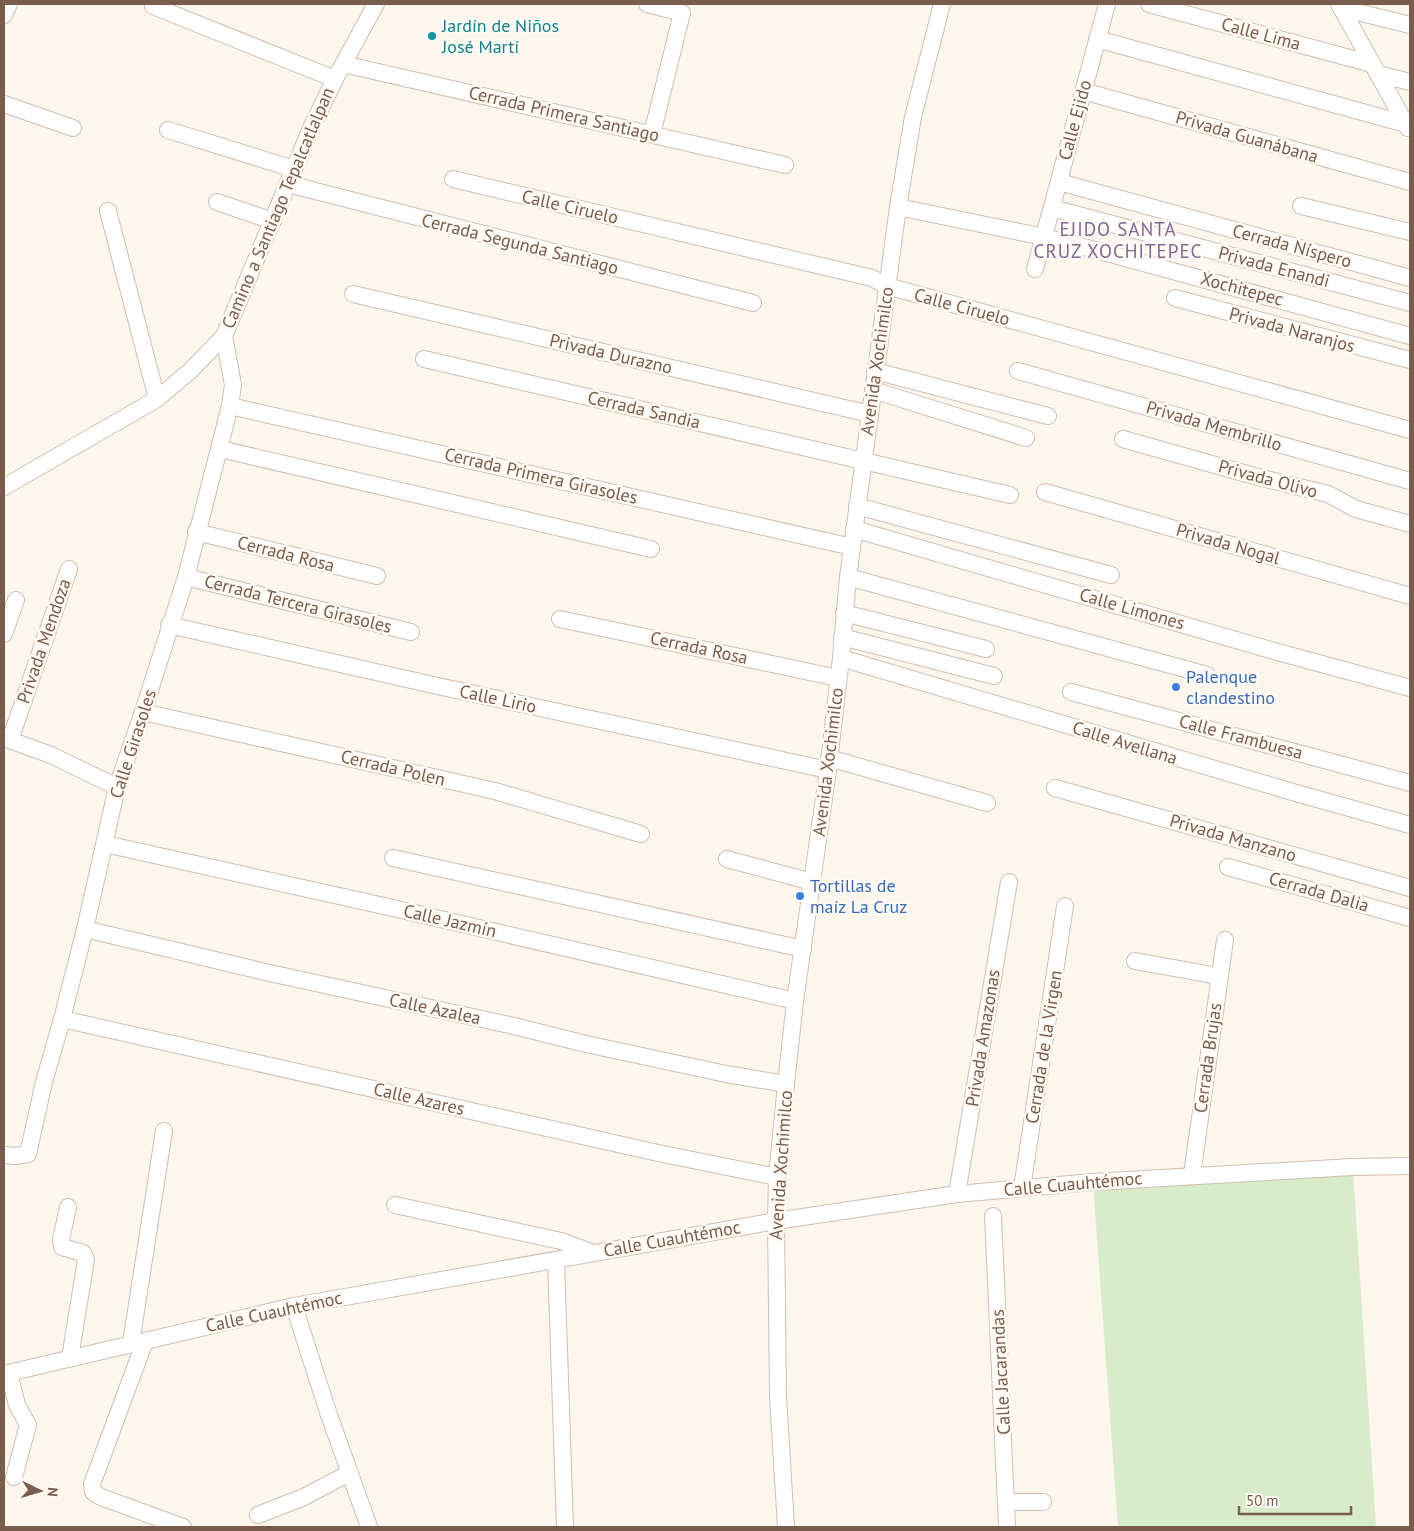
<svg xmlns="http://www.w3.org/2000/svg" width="1414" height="1531" viewBox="0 0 1414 1531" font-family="'PT Sans',sans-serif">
  <rect width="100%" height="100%" fill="#fdf6ec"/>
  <path fill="#d8ecc9" d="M1353,1170L1376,1527H1118L1093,1183Z"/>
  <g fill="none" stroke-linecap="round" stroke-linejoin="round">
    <g stroke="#d1beb0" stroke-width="18">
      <g id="minor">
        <path d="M647,4L682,13L652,134"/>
        <path d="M1149,4L1372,64"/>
        <path d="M1339,4L1408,128"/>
        <path d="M153,6L335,79"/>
        <path d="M1341,8L1410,25"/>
        <path d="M4,15L9,4"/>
        <path d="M1097,39L1406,124"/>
        <path d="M343,64L785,165"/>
        <path d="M1378,74L1410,82"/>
        <path d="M1083,91L1410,182"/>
        <path d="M4,104L73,128"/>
        <path d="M168,130L294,169"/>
        <path d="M453,179L872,278L887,286L1410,430"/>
        <path d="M1059,182L1410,278"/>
        <path d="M288,184L753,303"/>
        <path d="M217,202L273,221"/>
        <path d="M1301,206L1410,232"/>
        <path d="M898,207L1044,237L1107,253L1410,336"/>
        <path d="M1052,208L1410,303"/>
        <path d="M108,211L157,399"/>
        <path d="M1035,269L1107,4"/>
        <path d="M353,294L870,414"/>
        <path d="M1175,298L1410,360"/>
        <path d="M424,359L1010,495"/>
        <path d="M875,371L1048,416"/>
        <path d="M1018,371L1410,481"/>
        <path d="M873,390L1026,438"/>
        <path d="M230,406L852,547"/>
        <path d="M1123,439L1254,476L1328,494L1356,509L1410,524"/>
        <path d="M220,449L651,549"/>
        <path d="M4,487L157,399L191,370L224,336L312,126L335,79L376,4"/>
        <path d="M1045,492L1410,596"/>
        <path d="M857,506L1111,575"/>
        <path d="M854,529L1274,651L1410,688"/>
        <path d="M196,532L377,576"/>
        <path d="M186,577L411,632"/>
        <path d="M848,577L1207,675"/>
        <path d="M844,613L986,649"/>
        <path d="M560,619L838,678"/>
        <path d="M169,625L433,685L828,770"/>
        <path d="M4,634L16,600"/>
        <path d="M842,637L994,676"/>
        <path d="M841,658L1289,791L1410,825"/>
        <path d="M1071,692L1410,783"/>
        <path d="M143,712L495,791L641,834"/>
        <path d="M4,738L51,755L117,787"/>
        <path d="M10,740L69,569"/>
        <path d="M829,758L987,803"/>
        <path d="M1055,788L1410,888"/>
        <path d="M105,844L384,906L795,1001"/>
        <path d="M393,858L803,949"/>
        <path d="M727,859L812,882"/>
        <path d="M1228,867L1410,918"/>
        <path d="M85,929L265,972L514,1026L586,1044L726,1074L786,1084"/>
        <path d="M1135,961L1218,976"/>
        <path d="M62,1019L658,1153L777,1177"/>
        <path d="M4,1155L16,1156L28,1154L44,1082L62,1019L85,929L117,787L143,712L186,577L230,406L233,385L224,336"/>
        <path d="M1192,1175L1225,940"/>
        <path d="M1022,1188L1065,906"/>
        <path d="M957,1194L1009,882"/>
        <path d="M395,1205L561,1241L593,1253"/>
        <path d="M68,1207L61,1240L62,1247L83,1253L86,1260L70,1358"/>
        <path d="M993,1216L1007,1527"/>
        <path d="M556,1261L565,1527"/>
        <path d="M294,1306L328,1412L369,1527"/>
        <path d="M145,1341L92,1484L93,1492L101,1497L183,1527"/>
        <path d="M131,1343L164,1131"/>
        <path d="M9,1373L17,1405L28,1425L14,1477"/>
        <path d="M4,1374L294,1306L776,1221L957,1194L1093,1182L1352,1167L1410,1166"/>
        <path d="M1006,1502H1043"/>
        <path d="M258,1515L304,1497L349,1473"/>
        <path d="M786,1527L778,1397L776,1221L777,1177L786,1084L795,1001L828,770L841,658L848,577L898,207L913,117L942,4"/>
      </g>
    </g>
    <use href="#minor" stroke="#fff" stroke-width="16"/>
  </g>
  <circle fill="#0f9aa8" stroke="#fffaf3" stroke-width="2" cx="432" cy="36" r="5"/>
  <g fill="#3f7fe0" stroke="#fffaf3" stroke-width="2">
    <circle cx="1176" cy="687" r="5"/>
    <circle cx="800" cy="896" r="5"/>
  </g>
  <g text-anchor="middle" stroke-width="5" stroke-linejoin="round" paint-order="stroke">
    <g font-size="18" fill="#0d838f" stroke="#fffaf3" text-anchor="start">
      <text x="442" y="32">Jardín de Niños<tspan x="442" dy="21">José Martí</tspan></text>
    </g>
    <g font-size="18" fill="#7a5c4d" stroke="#fffaf3">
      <text transform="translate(1261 34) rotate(15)" y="6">Calle Lima</text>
      <text transform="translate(564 114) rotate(13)" y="6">Cerrada Primera Santiago</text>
      <text transform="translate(1075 120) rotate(-75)" y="6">Calle Ejido</text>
      <text transform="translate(1247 137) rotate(16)" y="6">Privada Guanábana</text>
      <text transform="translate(570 207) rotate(13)" y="6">Calle Ciruelo</text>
      <text transform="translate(278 208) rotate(-67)" y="6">Camino a Santiago Tepalcatlalpan</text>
      <text transform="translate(520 244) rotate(14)" y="6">Cerrada Segunda Santiago</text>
      <text transform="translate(1292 246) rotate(15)" y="6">Cerrada Níspero</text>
      <text transform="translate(1274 267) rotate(15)" y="6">Privada Enandi</text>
      <text transform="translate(1242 289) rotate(15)" y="6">Xochitepec</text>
      <text transform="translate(962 307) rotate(15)" y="6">Calle Ciruelo</text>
      <text transform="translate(1292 330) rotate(15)" y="6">Privada Naranjos</text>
      <text transform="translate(611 354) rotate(13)" y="6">Privada Durazno</text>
      <text transform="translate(877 361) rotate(-82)" y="6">Avenida Xochimilco</text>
      <text transform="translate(644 410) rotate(13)" y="6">Cerrada Sandia</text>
      <text transform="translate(1214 426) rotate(16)" y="6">Privada Membrillo</text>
      <text transform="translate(541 476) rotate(13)" y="6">Cerrada Primera Girasoles</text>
      <text transform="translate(1268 479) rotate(15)" y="6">Privada Olivo</text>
      <text transform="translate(1228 544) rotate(16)" y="6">Privada Nogal</text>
      <text transform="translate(286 554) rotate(14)" y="6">Cerrada Rosa</text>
      <text transform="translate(298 604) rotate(14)" y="6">Cerrada Tercera Girasoles</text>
      <text transform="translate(1132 609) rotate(16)" y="6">Calle Limones</text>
      <text transform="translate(44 641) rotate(-71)" y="6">Privada Mendoza</text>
      <text transform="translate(699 648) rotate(12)" y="6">Cerrada Rosa</text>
      <text transform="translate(498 699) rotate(12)" y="6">Calle Lirio</text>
      <text transform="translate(1241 737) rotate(15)" y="6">Calle Frambuesa</text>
      <text transform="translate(1125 743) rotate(17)" y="6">Calle Avellana</text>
      <text transform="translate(133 744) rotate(-72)" y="6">Calle Girasoles</text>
      <text transform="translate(828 762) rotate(-83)" y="6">Avenida Xochimilco</text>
      <text transform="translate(393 768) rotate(13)" y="6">Cerrada Polen</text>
      <text transform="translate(1233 838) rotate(16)" y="6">Privada Manzano</text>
      <text transform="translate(1319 892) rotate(16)" y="6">Cerrada Dalia</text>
      <text transform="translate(450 921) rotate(13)" y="6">Calle Jazmín</text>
      <text transform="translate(435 1009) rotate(12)" y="6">Calle Azalea</text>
      <text transform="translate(983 1038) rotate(-81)" y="6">Privada Amazonas</text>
      <text transform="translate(1044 1047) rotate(-81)" y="6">Cerrada de la Virgen</text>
      <text transform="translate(1208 1058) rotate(-82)" y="6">Cerrada Brujas</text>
      <text transform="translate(419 1099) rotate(13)" y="6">Calle Azares</text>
      <text transform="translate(781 1165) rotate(-86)" y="6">Avenida Xochimilco</text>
      <text transform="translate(1073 1184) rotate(-5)" y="6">Calle Cuauhtémoc</text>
      <text transform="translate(672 1239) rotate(-10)" y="6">Calle Cuauhtémoc</text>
      <text transform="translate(274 1312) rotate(-12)" y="6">Calle Cuauhtémoc</text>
      <text transform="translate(1001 1372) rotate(-93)" y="6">Calle Jacarandas</text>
    </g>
    <g font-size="18" fill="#366cbe" stroke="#fffaf3" text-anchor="start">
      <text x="1186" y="683">Palenque<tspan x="1186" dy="21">clandestino</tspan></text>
      <text x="810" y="892">Tortillas de<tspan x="810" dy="21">maíz La Cruz</tspan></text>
    </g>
    <g font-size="19" letter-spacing="1" fill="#846695" stroke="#fffaf3">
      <text x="1118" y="236">EJIDO SANTA<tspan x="1118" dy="22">CRUZ XOCHITEPEC</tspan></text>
    </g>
  </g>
  <rect width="1414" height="1531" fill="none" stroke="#7a5c4d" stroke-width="10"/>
  <g transform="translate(40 1491) rotate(95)" stroke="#fffaf3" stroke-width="4" paint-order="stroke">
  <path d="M0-4L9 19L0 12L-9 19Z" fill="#7a5c4d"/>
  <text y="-8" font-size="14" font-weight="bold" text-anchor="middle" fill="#7a5c4d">N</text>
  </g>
  <path d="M1239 1506v8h112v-8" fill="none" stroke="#7a5c4d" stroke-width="2.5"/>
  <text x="1246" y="1506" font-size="15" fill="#7a5c4d" stroke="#fffaf3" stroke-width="4" paint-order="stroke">50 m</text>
</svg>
